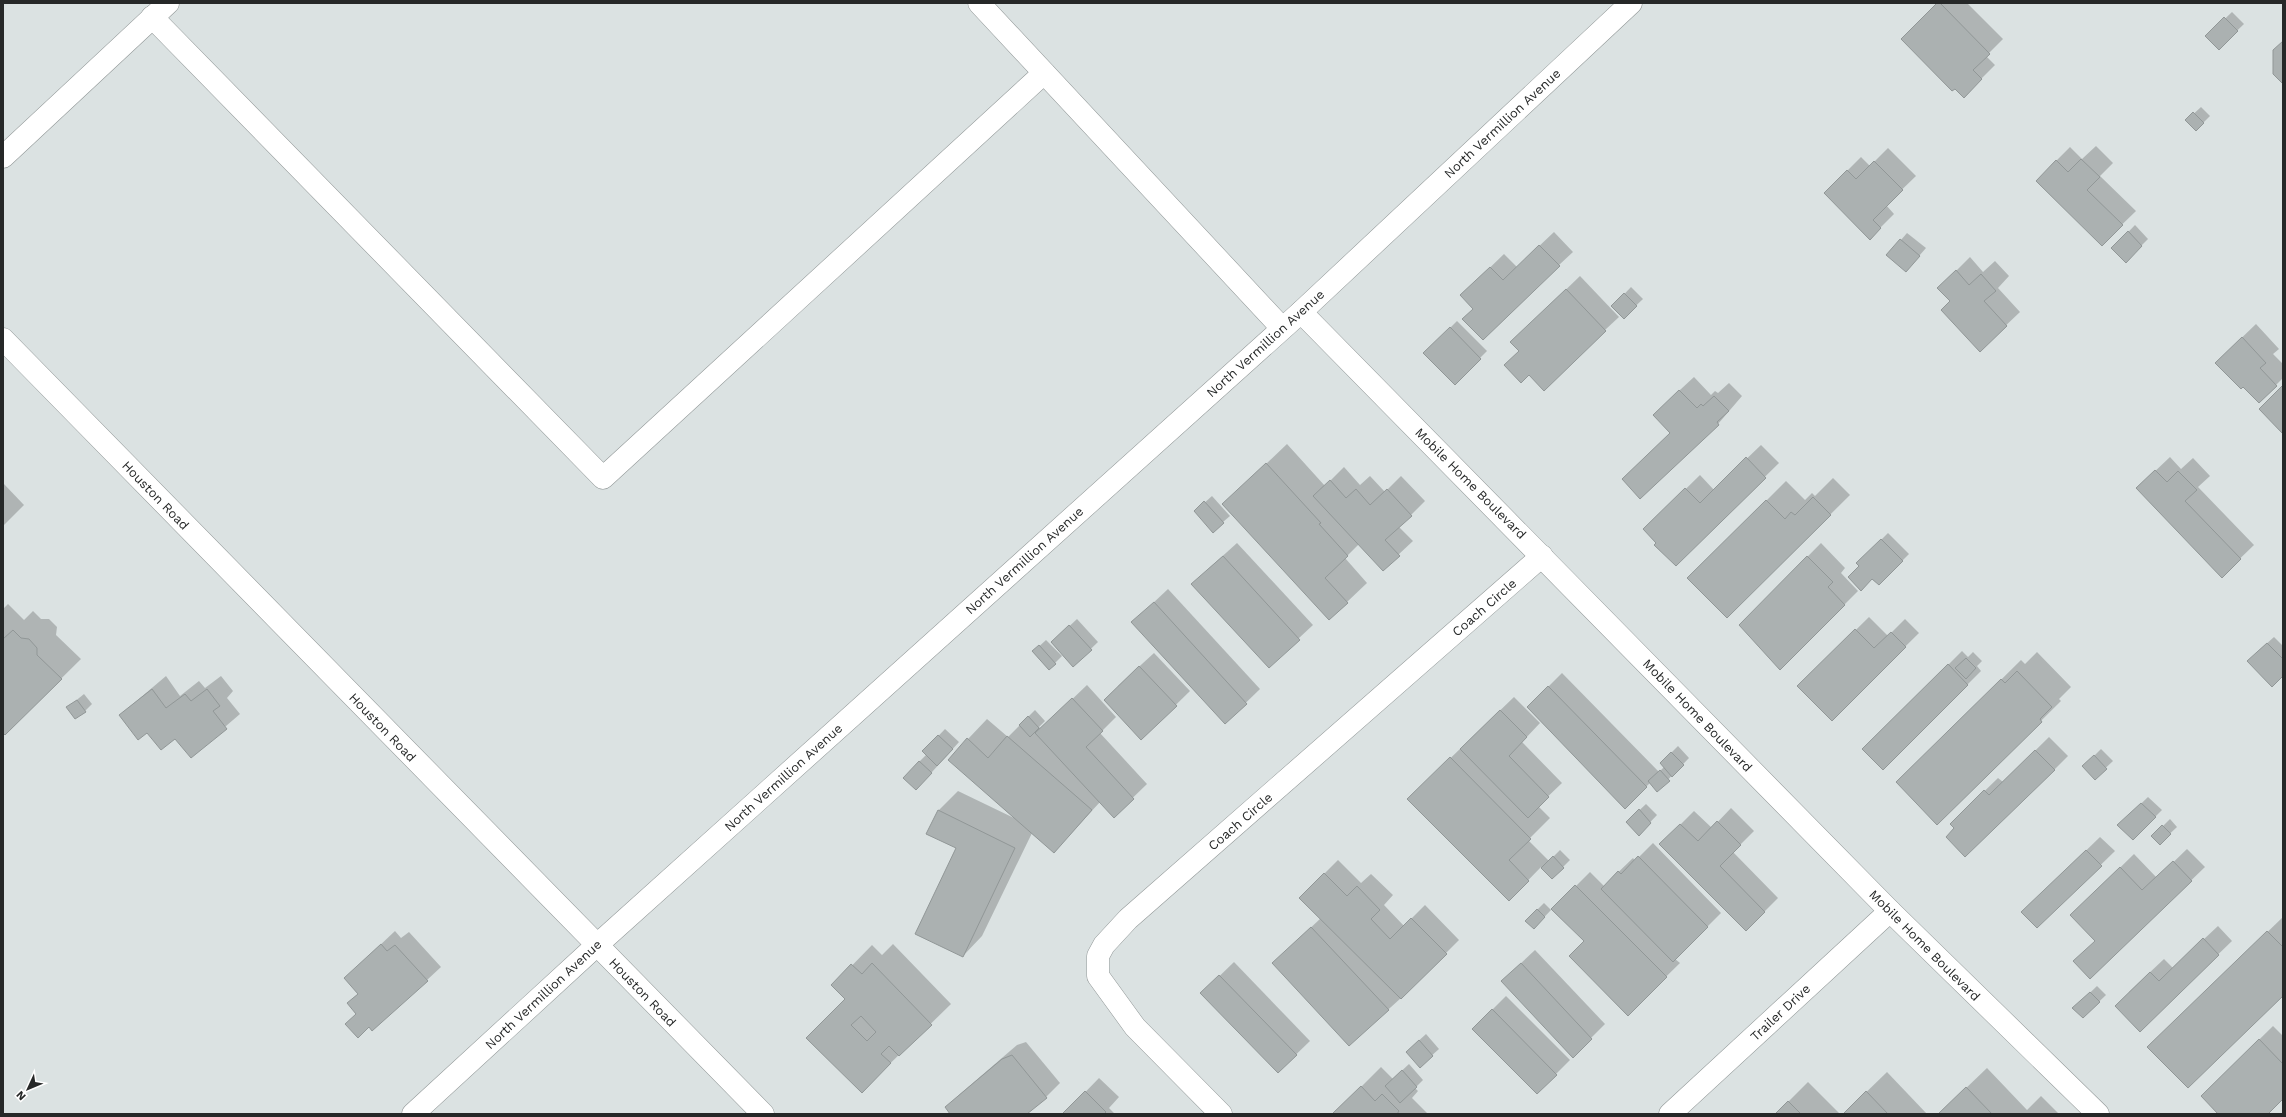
<svg xmlns="http://www.w3.org/2000/svg" width="2286" height="1117" viewBox="0 0 2286 1117" font-family="'Work Sans',sans-serif">
  <rect width="100%" height="100%" fill="#dbe2e2"/>
  <g fill="#0003">
    <path d="M1938,3H1967L2003,39L1986,56L1995,65L1964,96Z"/>
    <path d="M2232,12L2244,24L2219,48L2207,36Z"/>
    <path d="M2201,107L2210,116L2196,130L2187,120Z"/>
    <path d="M2096,146L2113,163L2100,176L2136,211L2102,244L2056,161L2070,147L2082,159Z"/>
    <path d="M1888,148L1916,176L1886,205L1894,214L1870,238L1825,193L1861,157L1870,166Z"/>
    <path d="M2135,225L2148,239L2126,261L2113,248Z"/>
    <path d="M1554,232L1573,252L1559,265L1475,308V282L1504,254L1517,267Z"/>
    <path d="M1907,233L1926,248L1912,264L1888,255Z"/>
    <path d="M1970,257L1983,272L1995,261L2009,276L1998,288L2020,312L1980,350L1951,301L1939,288Z"/>
    <path d="M1580,276L1619,317L1605,330L1520,351L1525,329Z"/>
    <path d="M1631,287L1643,299L1624,317L1613,306Z"/>
    <path d="M1457,321L1487,351L1455,383L1425,353Z"/>
    <path d="M2256,324L2279,349L2273,354L2283,364V378L2259,402L2230,349Z"/>
    <path d="M1694,377L1711,395L1715,391L1718,393L1729,383L1742,396L1718,424L1671,433L1668,401Z"/>
    <path d="M1287,444L1325,486L1344,467L1360,485L1370,476L1385,492L1401,476L1425,501L1399,527L1413,541L1383,569L1359,544L1345,558L1367,583L1347,602L1224,504Z"/>
    <path d="M1761,445L1779,463L1676,564L1645,529L1700,475L1714,490Z"/>
    <path d="M2170,457L2181,469L2193,458L2210,476L2198,487L2254,545L2222,576L2151,475Z"/>
    <path d="M1833,478L1850,495L1727,617L1689,578L1786,481L1805,500L1812,493L1815,496Z"/>
    <path d="M3,483L24,505L3,526Z"/>
    <path d="M1212,496L1230,516L1223,522L1202,505Z"/>
    <path d="M1888,533L1909,554L1879,584L1858,563Z"/>
    <path d="M1237,543L1313,625L1269,666L1206,571Z"/>
    <path d="M1821,543L1845,568L1841,573L1858,591L1780,669L1740,625Z"/>
    <path d="M1168,589L1260,689L1225,723L1133,622Z"/>
    <path d="M8,604L24,620L33,611L41,619H49L57,627L56,635L81,659L5,734L3,732V609Z"/>
    <path d="M1869,617L1888,636L1905,619L1919,633L1832,719L1799,686Z"/>
    <path d="M1077,619L1098,642L1073,666L1059,636Z"/>
    <path d="M2274,637L2283,646V675L2255,654Z"/>
    <path d="M1046,640L1062,656L1049,669L1033,652Z"/>
    <path d="M1962,651L1968,657L1973,652L1982,661L1977,666L1981,671L1883,769L1864,749Z"/>
    <path d="M2037,652L2071,687L2059,699L2061,701L1937,824L1917,763L2021,660L2025,664Z"/>
    <path d="M1154,653L1190,691L1141,739L1118,686Z"/>
    <path d="M1562,673L1659,772L1664,767L1661,763L1678,746L1689,758L1657,791L1650,783L1625,807L1542,693Z"/>
    <path d="M166,676L180,696L199,681L205,688L221,676L233,691L227,698L240,714L191,756L176,737L147,731L120,715Z"/>
    <path d="M1087,685L1116,717L1100,733L1147,784L1114,816L1100,802L1054,852L1032,833L982,936L963,956L957,848L938,811L958,791L1014,818L968,739L987,719L1008,737L1035,710L1045,721L1039,727L1041,729Z"/>
    <path d="M84,694L92,704L85,711L68,707Z"/>
    <path d="M1514,697L1540,723L1522,742L1562,783L1538,806L1550,818L1528,840L1549,861L1560,850L1570,860L1552,878L1541,867L1509,900L1408,799Z"/>
    <path d="M945,729L959,742L923,782L919,762L927,754L924,751Z"/>
    <path d="M2049,737L2068,756L2054,770L1955,828L1965,810L1998,778L2003,782Z"/>
    <path d="M2101,749L2113,761L2095,778L2084,766Z"/>
    <path d="M2148,797L2162,810L2133,839L2119,825Z"/>
    <path d="M1646,804L1657,815L1639,834L1627,822Z"/>
    <path d="M1731,808L1754,831L1733,852L1778,898L1746,930L1661,844L1694,811L1712,828Z"/>
    <path d="M2170,819L2177,827L2160,843L2153,836Z"/>
    <path d="M2100,837L2115,851L2037,927L2036,899Z"/>
    <path d="M1653,843L1721,913L1675,959L1680,963L1628,1014L1585,941L1553,909L1590,872L1604,886L1633,858L1635,861Z"/>
    <path d="M2187,849L2205,867L2090,978L2096,940L2085,902L2134,854L2157,878Z"/>
    <path d="M1338,860L1361,883L1371,874L1393,895L1384,905L1404,926L1425,905L1459,940L1401,998L1349,1045L1287,950L1321,918L1300,898Z"/>
    <path d="M1544,903L1551,910L1534,928L1526,921Z"/>
    <path d="M2283,917V995L2169,1027Z"/>
    <path d="M2218,926L2232,941L2140,1030L2129,992L2164,959L2173,968Z"/>
    <path d="M395,931L401,938L409,932L441,967L427,980L357,1013L348,1003L359,993V965Z"/>
    <path d="M893,944L951,1004L862,1091L847,999L833,985L872,945L882,955Z"/>
    <path d="M1535,950L1605,1024L1573,1056L1502,981Z"/>
    <path d="M1234,962L1310,1041L1278,1072L1202,993Z"/>
    <path d="M2097,986L2106,995L2083,1017L2074,1008Z"/>
    <path d="M1506,996L1570,1060L1537,1093L1473,1029Z"/>
    <path d="M2273,1026L2283,1036V1098L2266,1114H2219L2202,1096Z"/>
    <path d="M1426,1034L1439,1049L1420,1066L1414,1045Z"/>
    <path d="M1026,1042L1060,1083L1046,1097L1026,1114H952L946,1107L960,1094L1017,1045Z"/>
    <path d="M1409,1064L1423,1080L1415,1088L1418,1091L1412,1098L1428,1114H1334L1381,1067L1393,1079Z"/>
    <path d="M1987,1068L2027,1110L2041,1096L2058,1113L1939,1114Z"/>
    <path d="M1887,1072L1927,1114H1844L1852,1106Z"/>
    <path d="M1099,1078L1119,1097L1109,1108L1115,1114H1064Z"/>
    <path d="M1808,1082L1840,1114H1776Z"/>
  </g>
  <g fill="#abb1b1" stroke="#919797" fill-rule="evenodd">
    <path d="M1937,3H1940L1990,54L1973,70L1982,79L1964,98L1955,89L1952,91L1901,39Z"/>
    <path d="M2224,17L2238,31L2219,50L2205,36Z"/>
    <path d="M2283,41V84L2273,74V50Z"/>
    <path d="M2193,112L2204,123L2196,131L2185,120Z"/>
    <path d="M2081,159L2100,177L2087,190L2123,225L2102,246L2036,181L2056,160L2068,172Z"/>
    <path d="M1874,161L1903,190L1873,220L1881,228L1870,240L1824,193L1847,170L1856,179Z"/>
    <path d="M2128,231L2142,246L2126,263L2111,248Z"/>
    <path d="M1900,239L1920,256L1906,272L1886,255Z"/>
    <path d="M1539,245L1560,266L1483,340L1462,319L1473,309L1460,295L1490,267L1503,280Z"/>
    <path d="M1956,270L1969,285L1981,274L1996,291L1984,301L2007,326L1980,352L1941,310L1950,301L1937,288Z"/>
    <path d="M1566,289L1606,331L1544,391L1529,375L1521,383L1504,365L1519,351L1510,342Z"/>
    <path d="M1624,293L1637,306L1624,319L1611,306Z"/>
    <path d="M1450,327L1481,359L1455,385L1423,353Z"/>
    <path d="M2242,337L2266,363L2260,368L2277,386L2259,403L2243,387L2241,389L2215,363Z"/>
    <path d="M2283,385V434L2259,409Z"/>
    <path d="M1679,390L1697,408L1701,404L1703,406L1714,396L1729,411L1717,422L1719,425L1640,499L1622,479L1670,433L1653,415Z"/>
    <path d="M1746,457L1766,478L1676,566L1654,545L1656,543L1643,529L1685,488L1700,503Z"/>
    <path d="M1266,463L1321,523L1319,524L1348,556L1325,578L1348,603L1329,620L1222,504Z"/>
    <path d="M2155,470L2167,482L2178,471L2197,490L2185,501L2241,559L2222,578L2136,488Z"/>
    <path d="M1330,480L1346,498L1356,489L1370,505L1387,489L1412,516L1385,540L1400,556L1383,571L1313,496Z"/>
    <path d="M1813,497L1831,515L1727,618L1687,578L1766,500L1785,519L1791,512L1795,515Z"/>
    <path d="M1204,501L1224,523L1213,533L1194,511Z"/>
    <path d="M1881,539L1903,561L1879,585L1872,579L1861,591L1848,577L1859,566L1856,563Z"/>
    <path d="M1223,556L1300,640L1269,668L1191,584Z"/>
    <path d="M1807,556L1833,582L1828,587L1845,605L1780,670L1739,625Z"/>
    <path d="M1154,602L1247,704L1225,724L1131,622Z"/>
    <path d="M1069,625L1092,650L1073,667L1051,642Z"/>
    <path d="M1855,629L1874,648L1891,632L1906,647L1832,721L1797,686Z"/>
    <path d="M13,630L21,638L29,639L37,648V655L62,679L5,735L3,733V639Z"/>
    <path d="M2267,643L2283,659V676L2272,687L2247,661Z"/>
    <path d="M1039,645L1056,664L1049,670L1032,651Z"/>
    <path d="M1966,658L1976,668L1966,679L1955,668Z"/>
    <path d="M1948,664L1968,685L1883,770L1862,749Z"/>
    <path d="M1139,666L1177,706L1141,740L1104,700Z"/>
    <path d="M2017,671L2052,707L2040,719L2042,722L1937,825L1896,782L2001,679L2005,683Z"/>
    <path d="M1548,686L1647,787L1625,809L1527,707Z"/>
    <path d="M152,689L166,708L185,694L191,701L207,689L220,706L213,711L227,729L191,758L175,739L161,750L147,733L138,740L119,715Z"/>
    <path d="M1072,698L1103,731L1086,747L1134,799L1114,818L1035,733Z"/>
    <path d="M77,700L86,712L75,719L66,707Z"/>
    <path d="M1500,710L1527,737L1509,756L1549,797L1528,818L1460,749Z"/>
    <path d="M1028,716L1039,728L1030,737L1019,725Z"/>
    <path d="M938,735L953,749L937,766L922,751Z"/>
    <path d="M1007,736L1092,810L1054,853L948,760L967,738L988,758Z"/>
    <path d="M2035,750L2055,770L1965,857L1946,837L1954,828L1950,824L1984,790L1989,795Z"/>
    <path d="M1671,752L1684,765L1672,777L1660,763Z"/>
    <path d="M2094,755L2107,769L2095,780L2082,766Z"/>
    <path d="M1450,757L1531,839L1509,860L1529,881L1509,901L1407,799Z"/>
    <path d="M919,761L932,773L916,790L903,778Z"/>
    <path d="M1660,770L1670,781L1657,792L1648,781Z"/>
    <path d="M2141,803L2156,817L2133,840L2117,825Z"/>
    <path d="M1639,809L1651,823L1639,836L1626,822Z"/>
    <path d="M938,810L1015,848L963,957L915,934L956,848L926,834Z"/>
    <path d="M1717,821L1741,845L1720,866L1765,912L1746,931L1659,844L1680,824L1698,841Z"/>
    <path d="M2162,825L2171,834L2160,845L2151,836Z"/>
    <path d="M2086,850L2102,866L2037,928L2021,912Z"/>
    <path d="M1553,856L1564,868L1552,879L1541,868Z"/>
    <path d="M1638,856L1708,927L1673,962L1601,889L1618,871L1621,874Z"/>
    <path d="M2173,861L2192,881L2090,979L2073,961L2095,941L2070,915L2120,867L2142,890Z"/>
    <path d="M1324,873L1347,896L1357,886L1380,910L1371,919L1390,939L1411,918L1447,954L1401,999L1299,898Z"/>
    <path d="M1575,885L1667,977L1628,1016L1569,956L1584,941L1551,909Z"/>
    <path d="M1537,909L1545,917L1534,929L1525,921Z"/>
    <path d="M1311,927L1389,1010L1349,1046L1272,963Z"/>
    <path d="M2267,931L2283,947V996L2188,1088L2147,1047Z"/>
    <path d="M2203,938L2219,955L2140,1032L2115,1006L2150,972L2159,981Z"/>
    <path d="M381,944L387,951L395,945L428,981L372,1031L369,1027L358,1038L345,1024L356,1014L347,1003L358,994L344,978Z"/>
    <path d="M872,963L932,1025L899,1056L889,1046L881,1054L891,1063L862,1093L806,1038L845,999L831,985L851,964L862,974ZM861,1016L876,1032L867,1041L851,1025Z"/>
    <path d="M1521,963L1592,1039L1573,1058L1501,981Z"/>
    <path d="M1219,975L1297,1055L1278,1073L1200,993Z"/>
    <path d="M2090,992L2100,1002L2083,1018L2072,1008Z"/>
    <path d="M1492,1009L1557,1075L1537,1094L1472,1029Z"/>
    <path d="M2259,1039L2283,1064V1099L2268,1114H2218L2201,1096Z"/>
    <path d="M1419,1040L1433,1056L1420,1068L1406,1052Z"/>
    <path d="M1012,1055L1047,1098L1027,1114H950L945,1107L1002,1059Z"/>
    <path d="M1402,1070L1417,1087L1400,1103L1385,1086Z"/>
    <path d="M1361,1086L1375,1101L1382,1094L1399,1111L1397,1114H1332Z"/>
    <path d="M1966,1087L1992,1114H1938Z"/>
    <path d="M1085,1091L1106,1112L1104,1114H1062Z"/>
    <path d="M1866,1091L1888,1114H1843Z"/>
    <path d="M1788,1101L1801,1114H1775Z"/>
  </g>
  <g fill="none" stroke-linecap="round" stroke-linejoin="round">
    <g stroke="#919797" stroke-width="23">
      <g id="minor">
        <path d="M979,3L1282,328"/>
        <path d="M152,17L603,478L1044,73"/>
        <path d="M3,157L168,3"/>
        <path d="M1301,312L1890,911L2098,1114"/>
        <path d="M3,339L763,1114"/>
        <path d="M1221,1114L1135,1027L1098,976V956L1104,945L1128,919L1542,556"/>
        <path d="M1670,1114L1890,911"/>
      </g>
    </g>
    <g stroke="#919797" stroke-width="23">
      <path id="tertiary" d="M413,1114L597,945L1301,312L1631,3"/>
    </g>
    <use href="#minor" stroke="#fff" stroke-width="22"/>
    <use href="#tertiary" stroke="#fff" stroke-width="22"/>
  </g>
  <g text-anchor="middle" stroke-width="3" stroke-linejoin="round" paint-order="stroke">
    <g font-size="13" fill="#262828" stroke="#fff">
      <text transform="translate(1502 123) rotate(-43)" y="5">North Vermillion Avenue</text>
      <text transform="translate(1265 343) rotate(-42)" y="5">North Vermillion Avenue</text>
      <text transform="translate(1471 483) rotate(45)" y="5">Mobile Home Boulevard</text>
      <text transform="translate(156 495) rotate(46)" y="5">Houston Road</text>
      <text transform="translate(1024 560) rotate(-42)" y="5">North Vermillion Avenue</text>
      <text transform="translate(1484 607) rotate(-41)" y="5">Coach Circle</text>
      <text transform="translate(1698 715) rotate(46)" y="5">Mobile Home Boulevard</text>
      <text transform="translate(383 727) rotate(46)" y="5">Houston Road</text>
      <text transform="translate(783 777) rotate(-42)" y="5">North Vermillion Avenue</text>
      <text transform="translate(1240 821) rotate(-41)" y="5">Coach Circle</text>
      <text transform="translate(1925 945) rotate(45)" y="5">Mobile Home Boulevard</text>
      <text transform="translate(643 992) rotate(46)" y="5">Houston Road</text>
      <text transform="translate(543 994) rotate(-43)" y="5">North Vermillion Avenue</text>
      <text transform="translate(1780 1012) rotate(-43)" y="5">Trailer Drive</text>
    </g>
  </g>
  <rect width="2286" height="1117" fill="none" stroke="#262828" stroke-width="8"/>
  <g transform="translate(28 1089) rotate(226)" stroke="#ffffff" stroke-width="3" paint-order="stroke">
  <path d="M0-3L7 15L0 10L-7 15Z" fill="#262828"/>
  <text y="-6" font-size="11" font-weight="bold" text-anchor="middle" fill="#262828">N</text>
  </g>
</svg>
